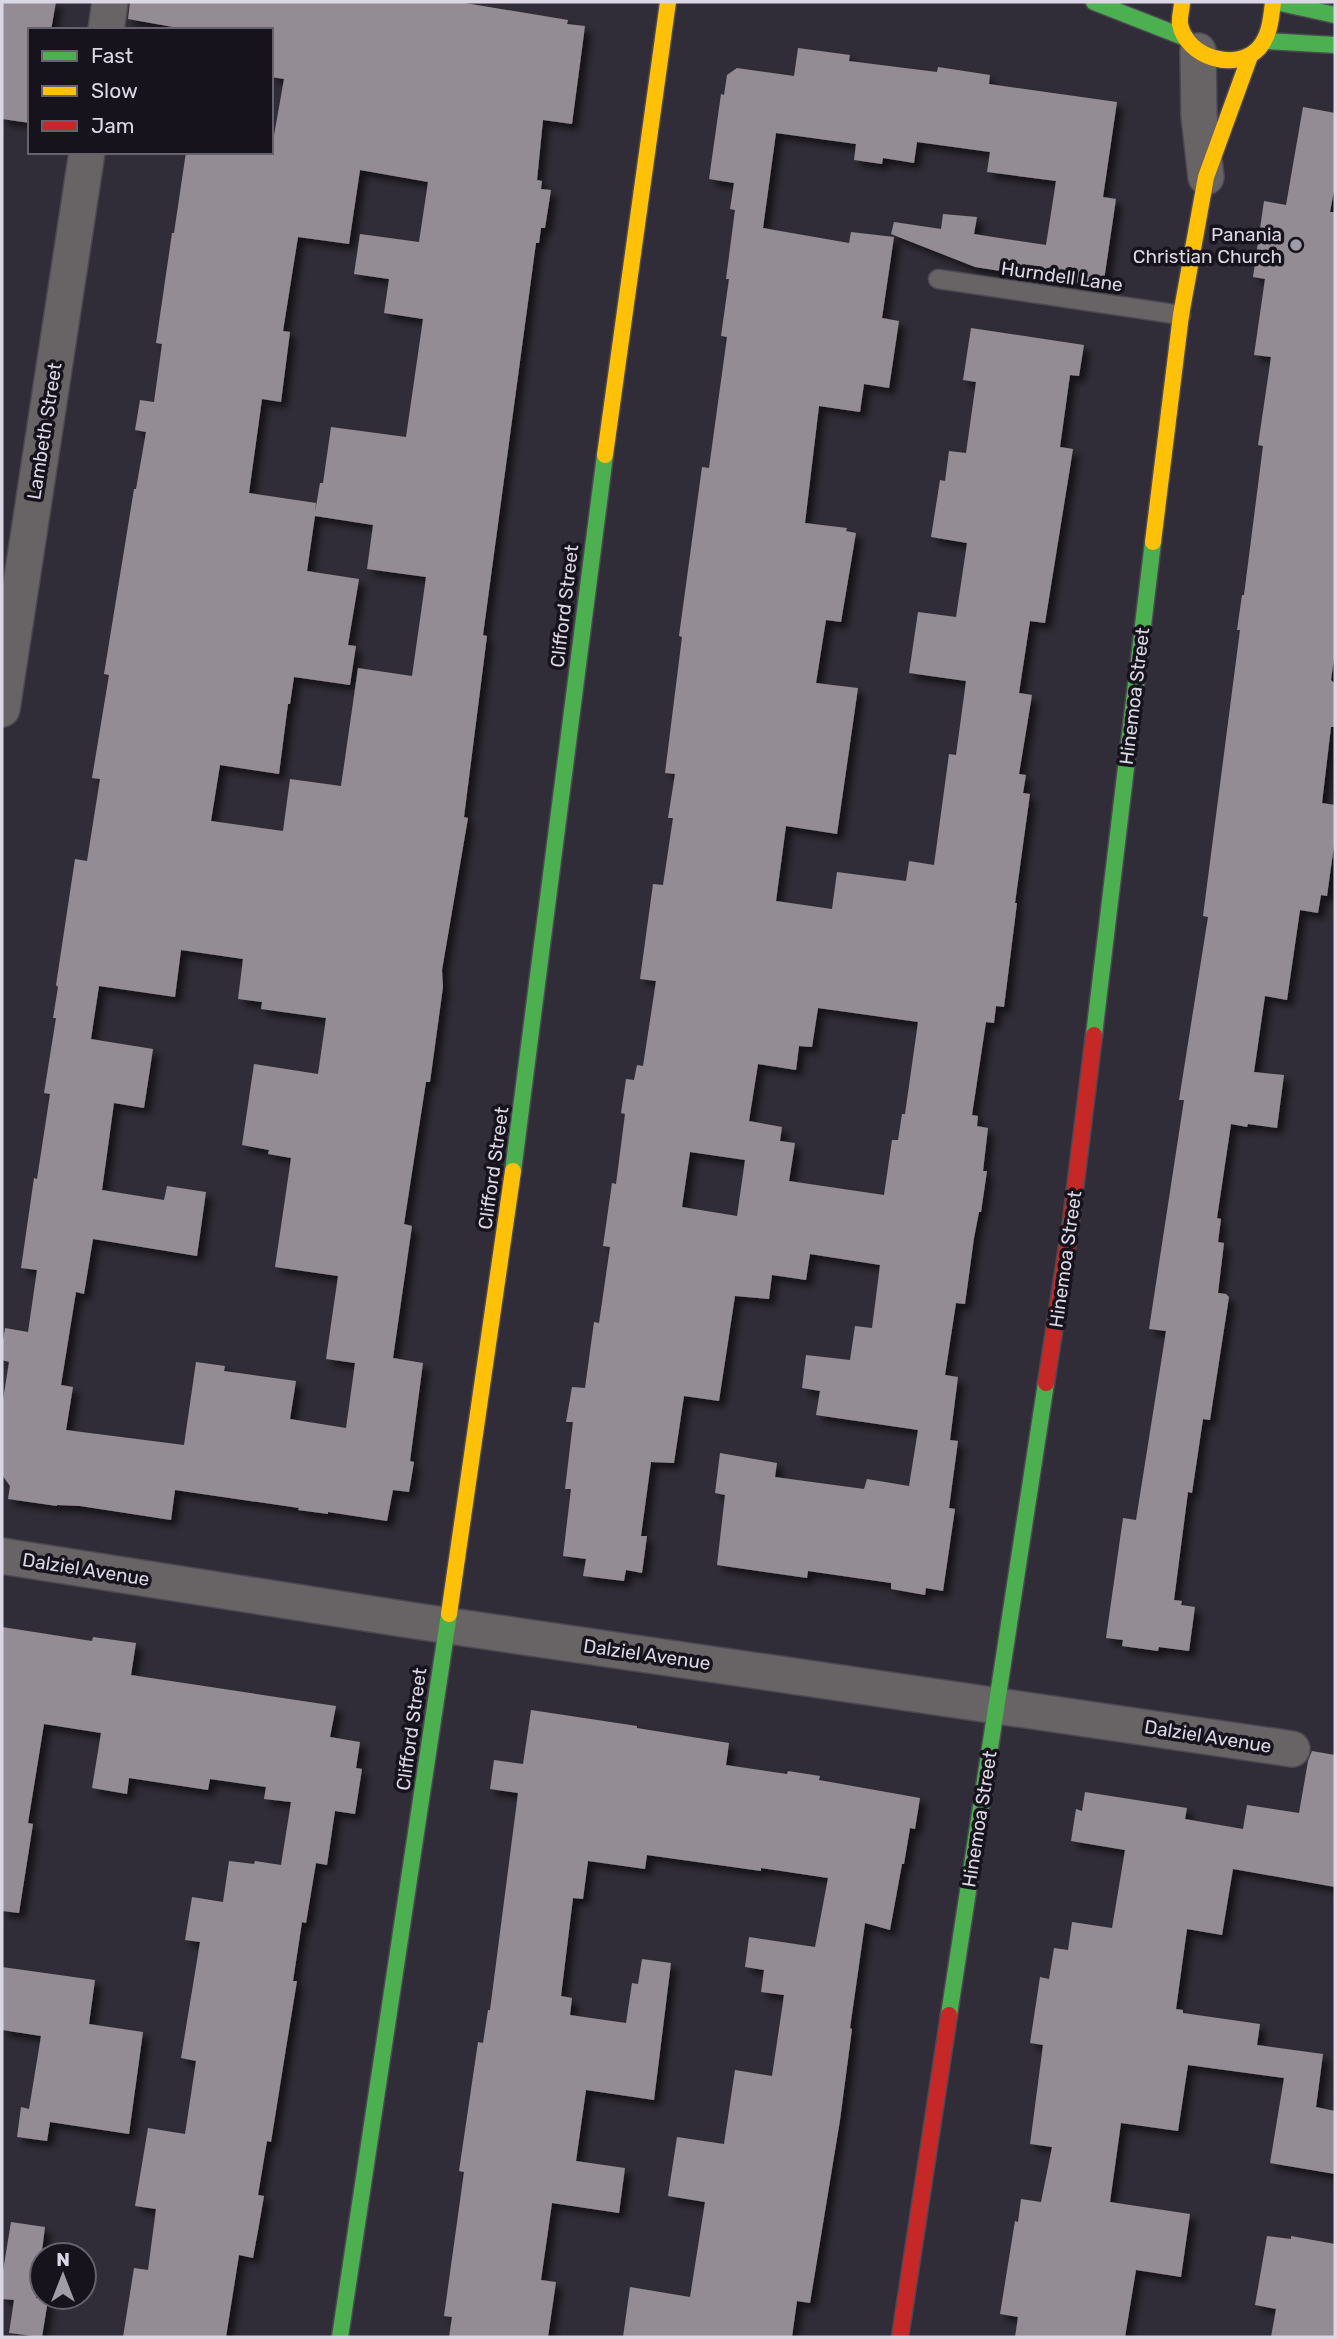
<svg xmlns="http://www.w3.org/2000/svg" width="1337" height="2339" viewBox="0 0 1337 2339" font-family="Rubik,sans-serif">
  <defs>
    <filter id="shadow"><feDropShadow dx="6" dy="6" stdDeviation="3.5" flood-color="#0009"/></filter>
  </defs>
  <rect width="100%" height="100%" fill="#312d38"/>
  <g fill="#938c94" fill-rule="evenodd" filter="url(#shadow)">
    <path d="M2,2H56L51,30H30V123L2,119Z"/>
    <path d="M130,2H459L568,20L567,24L585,26L572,124L543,120L537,180L542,181L541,189L551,190L545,228H541L539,243H536L483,635L487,636L464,817L468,818L442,970L443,987L430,1082H426L404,1224L412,1226L393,1358L423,1363L410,1461L414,1462L409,1492L393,1490L387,1521L328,1512V1514L298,1510L299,1508L175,1490L171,1520L80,1506L57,1505V1506L8,1499L10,1486L2,1475V1406L9,1362L2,1360V1347L5,1328L28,1332L37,1270L21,1268L34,1178L37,1179L50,1094L44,1093L56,1018H53L58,987L56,985L75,859L87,861L100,779L92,778L109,675L104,674L134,489H136L146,432L135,430L140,400L154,402L162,344L156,343L172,233H174L186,152H271L284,79L271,77V30H190L128,19ZM360,170L428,182L419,242L360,234L354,274L389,279L384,313L423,319L406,437L331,427L323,483H320L315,512L316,503L249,493L262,399L281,402L290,332L283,331L298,237L349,244ZM315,516L373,525L367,569L426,577L412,676L358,668L341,786L290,779L283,831L211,821L220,765L279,774L288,704H290L294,677L350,685L356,646L348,645L359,579L307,571ZM181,950L243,959L238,999L262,1002L261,1009L326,1018L318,1074L254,1064L242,1145L269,1150L268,1154L291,1158L275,1267L338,1276L326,1359L355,1363L346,1428L290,1419L296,1381L224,1371L225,1366L196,1362L184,1445L66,1430L73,1387L61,1385L76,1292L84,1294L93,1239L197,1256L206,1192L167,1186L164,1200L102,1190L114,1103L144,1108L153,1049L91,1039L99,986L175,997Z"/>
    <path d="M798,48L850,55L849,61L937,72L938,67L990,75L989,84L1117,102L1103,197L1116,199L1103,287L975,267L891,234L894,222L941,229L943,214L977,217L974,234L1046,245L1056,181L987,172L990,152L917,142L914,163L883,158L882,164L854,160L856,144L776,133L763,228L849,243L851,232L894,237L882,318L899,321L889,388L864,384L860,412L819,406L805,523L847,528L846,531L856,533L841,622L826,620L816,683L858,688L837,834L786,826L776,901L832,909L837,872L906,881L909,861L934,865L949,754L956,755L966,681L909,673L918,612L956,617L967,543L931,537L940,480L945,481L949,451L966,453L976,382L963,380L971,328L1084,345L1079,376L1070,375L1060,447L1073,449L1045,623L1030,621L1019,693L1032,695L1019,774L1026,775L1023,793L1030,794L1015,903H1017L1004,1007L996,1006L994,1023L986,1022L972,1115L978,1116L977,1126L988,1128L983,1171H987L981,1212H979L974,1238L965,1304L956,1303L945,1375L958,1377L950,1440L958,1441L949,1508L955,1509L943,1591L926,1588L925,1595L891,1589V1583L808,1571L807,1578L717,1565L725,1495L715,1493L720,1453L777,1463L775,1477L864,1489L867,1479L909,1486L918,1430L816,1415L820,1391L802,1388L806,1355L850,1360L855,1326L872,1328L880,1265L810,1254L806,1280L772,1275L769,1299L735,1296L719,1401L684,1396L674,1463L651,1462L641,1536H647L642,1573L626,1570L624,1581L583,1576L586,1559L563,1556L571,1489H565L573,1422H566L572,1387L585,1388L594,1322L599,1323L610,1247L603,1246L612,1183L616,1184L625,1114L621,1113L626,1079L634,1080L637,1065L643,1066L656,981L640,979L653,884L663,885L673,818H668L675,774L665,773L682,637L679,636L702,467L709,468L727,337L721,336L729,279H726L735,210L730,209L734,183L709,179L721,94L724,95L727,75L737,68L794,76ZM818,1008L918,1022L905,1114H902L898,1140H892L884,1195L789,1181L795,1143L780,1141L782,1127L749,1121L758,1064L796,1070L799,1046L812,1047ZM690,1152L745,1160L737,1216L682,1207Z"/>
    <path d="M1303,107L1335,113V185L1330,212H1335V651L1331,680L1335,684V727H1331L1322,803L1335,805V838L1327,896L1321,895L1318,913L1300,910L1287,1000L1265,996L1254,1072L1284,1075L1277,1128L1248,1124L1247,1127L1231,1124L1217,1218L1221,1219L1218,1242L1224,1243L1218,1293L1226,1294L1229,1297L1210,1420L1203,1419L1192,1493L1188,1492L1174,1600L1182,1601L1181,1605L1195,1607L1189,1651L1159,1647L1158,1651L1122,1646L1123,1640L1106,1638L1123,1518L1136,1520L1166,1331L1149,1329L1184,1100H1179L1208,917L1203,916L1240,630H1237L1242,595H1244L1263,446L1258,445L1271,357L1254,355L1265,279L1253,277L1264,201L1286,205Z"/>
    <path d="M2,1627L92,1641L93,1637L136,1643L131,1675L336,1706L330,1737L360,1742L356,1768L362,1769L355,1814L335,1811L327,1865L316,1863L306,1923L302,1922L293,1981H297L287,2042L271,2142L267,2141L258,2195L264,2196L259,2225L253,2258L239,2255L226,2337H123L134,2268L148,2270L156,2209L135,2206L148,2128L185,2134L196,2061L181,2058L200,1942L185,1940L192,1897L223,1902L229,1861L254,1864L255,1861L281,1865L291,1802L264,1799L266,1787L210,1779L208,1790L129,1778L127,1794L92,1788L101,1733L44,1724L28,1823L33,1824L19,1913L2,1911Z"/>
    <path d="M531,1710L637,1726V1728L729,1743L726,1765L787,1774L788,1771L820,1776L819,1780L920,1798L915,1829L910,1828L904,1864H902L890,1930L865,1923L850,2028L852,2029L840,2120L810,2303L797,2301L792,2337H623L630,2287L690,2297L705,2202L668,2196L677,2137L724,2144L735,2070L772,2076L784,1995L761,1992L764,1970L745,1967L749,1937L815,1947L828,1878L761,1868V1871L647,1855L645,1869L588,1861L583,1899L573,1898L561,1996L572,1998L570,2015L626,2023L632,1983L638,1984L642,1959L671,1963L654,2100L586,2090L576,2161L625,2168L619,2213L552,2203L541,2280L556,2282L548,2337H449L452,2317L444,2316L464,2172L459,2171L478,2042L483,2043L488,2010H490L518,1793L490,1789L494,1760L523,1764Z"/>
    <path d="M1312,1751L1335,1755V1887L1233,1869L1222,1935L1187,1929L1176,2009L1183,2010V2013L1260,2024L1257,2045L1323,2054L1316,2107L1335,2111V2174L1270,2163L1284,2078L1188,2065L1178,2131L1121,2123L1110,2202L1190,2214L1181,2277L1136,2270L1125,2337H1015L1018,2317L1000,2314L1015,2221L1018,2222L1021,2199L1041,2202L1052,2147L1030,2144L1043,2045L1030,2043L1040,1977L1049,1979L1054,1948L1068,1950L1072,1922L1112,1928L1125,1850L1071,1841L1076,1809L1082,1811L1085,1792L1187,1808L1185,1819L1243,1829L1247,1805L1299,1813L1308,1761Z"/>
    <path d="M2,1967L95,1980L89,2024L143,2032L129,2134L50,2122L47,2141L17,2137L21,2107L29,2109L41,2036L2,2030Z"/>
    <path d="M11,2222L45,2227L36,2298L48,2300L42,2337L9,2333L14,2300L2,2299V2277Z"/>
    <path d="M1267,2236L1291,2239V2236L1335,2244V2337H1271L1276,2309L1255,2305Z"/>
  </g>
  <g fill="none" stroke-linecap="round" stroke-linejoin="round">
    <g stroke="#4d4953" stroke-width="21">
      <path id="lane" d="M938,279L1181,315"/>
    </g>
    <g stroke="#4d4953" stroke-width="38">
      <g id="street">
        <path d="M106,30L110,2"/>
        <path d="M1198,51L1199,116L1206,177"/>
        <path d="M2,709L87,152"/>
        <path d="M2,1556L416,1621L1292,1749"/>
      </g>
    </g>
    <g stroke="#4d4953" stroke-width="19">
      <g id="fast">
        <path d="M1094,2L1186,38"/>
        <path d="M1276,2L1335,15"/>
        <path d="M1266,41L1335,45"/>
        <path d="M1094,1035L1153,542"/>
        <path d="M513,1171L605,455"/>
        <path d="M949,2015L1046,1383"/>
        <path d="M340,2337L449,1614"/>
      </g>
    </g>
    <g stroke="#4d4953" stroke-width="19">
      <g id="slow">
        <path d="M1182,2C1182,9 1179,17 1180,24C1186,57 1236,73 1259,48C1270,35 1271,19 1273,2"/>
        <path d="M605,455L668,2"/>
        <path d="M1153,542L1181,315L1206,177L1250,56"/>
        <path d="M449,1614L513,1171"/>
      </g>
    </g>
    <g stroke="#4d4953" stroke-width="19">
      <g id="jam">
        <path d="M1046,1383L1071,1221L1094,1035"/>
        <path d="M900,2337L949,2015"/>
      </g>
    </g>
    <use href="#lane" stroke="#686466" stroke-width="18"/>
    <use href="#street" stroke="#686466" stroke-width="35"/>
    <use href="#fast" stroke="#4caf50" stroke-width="16"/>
    <use href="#slow" stroke="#ffc107" stroke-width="16"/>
    <use href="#jam" stroke="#c62828" stroke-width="16"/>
  </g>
  <circle fill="#a09ca8" stroke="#17131c" stroke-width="2.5" cx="1296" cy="245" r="7"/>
  <g text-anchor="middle" stroke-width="7" stroke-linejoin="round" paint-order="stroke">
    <g font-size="19" fill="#dcd7e5" stroke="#17131c" text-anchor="end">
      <text x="1282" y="241">Panania<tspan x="1282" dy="22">Christian Church</tspan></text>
    </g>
    <g font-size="19" fill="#dcd7e5" stroke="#17131c">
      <text transform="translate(1062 276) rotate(8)" y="7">Hurndell Lane</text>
      <text transform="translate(44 431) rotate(-81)" y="7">Lambeth Street</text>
      <text transform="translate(564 606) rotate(-83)" y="7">Clifford Street</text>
      <text transform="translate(1134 696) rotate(-83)" y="7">Hinemoa Street</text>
      <text transform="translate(493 1168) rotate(-82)" y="7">Clifford Street</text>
      <text transform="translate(1065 1259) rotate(-82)" y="7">Hinemoa Street</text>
      <text transform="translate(86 1569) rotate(9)" y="7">Dalziel Avenue</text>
      <text transform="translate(647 1654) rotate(8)" y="7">Dalziel Avenue</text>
      <text transform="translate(411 1729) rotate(-82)" y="7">Clifford Street</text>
      <text transform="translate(1208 1736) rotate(9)" y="7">Dalziel Avenue</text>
      <text transform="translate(979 1819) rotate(-81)" y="7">Hinemoa Street</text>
    </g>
  </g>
  <rect width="1337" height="2339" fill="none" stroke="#dcd7e5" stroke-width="7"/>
  <rect x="28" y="28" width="245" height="126" fill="#17131c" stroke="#66616c" stroke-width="2"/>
  <rect x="42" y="51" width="35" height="10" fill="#4caf50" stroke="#66616c" stroke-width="2"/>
  <text x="91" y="63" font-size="21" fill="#dcd7e5">Fast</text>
  <rect x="42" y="86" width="35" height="10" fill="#ffc107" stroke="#66616c" stroke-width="2"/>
  <text x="91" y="98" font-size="21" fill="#dcd7e5">Slow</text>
  <rect x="42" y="121" width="35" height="10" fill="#c62828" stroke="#66616c" stroke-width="2"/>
  <text x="91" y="133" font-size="21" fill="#dcd7e5">Jam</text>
  <g transform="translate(63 2276)"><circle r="33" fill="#17131c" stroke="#66616c" stroke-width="2"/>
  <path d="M0-5L12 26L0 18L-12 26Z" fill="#a09ca8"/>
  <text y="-10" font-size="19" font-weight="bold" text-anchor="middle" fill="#dcd7e5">N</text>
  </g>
</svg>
